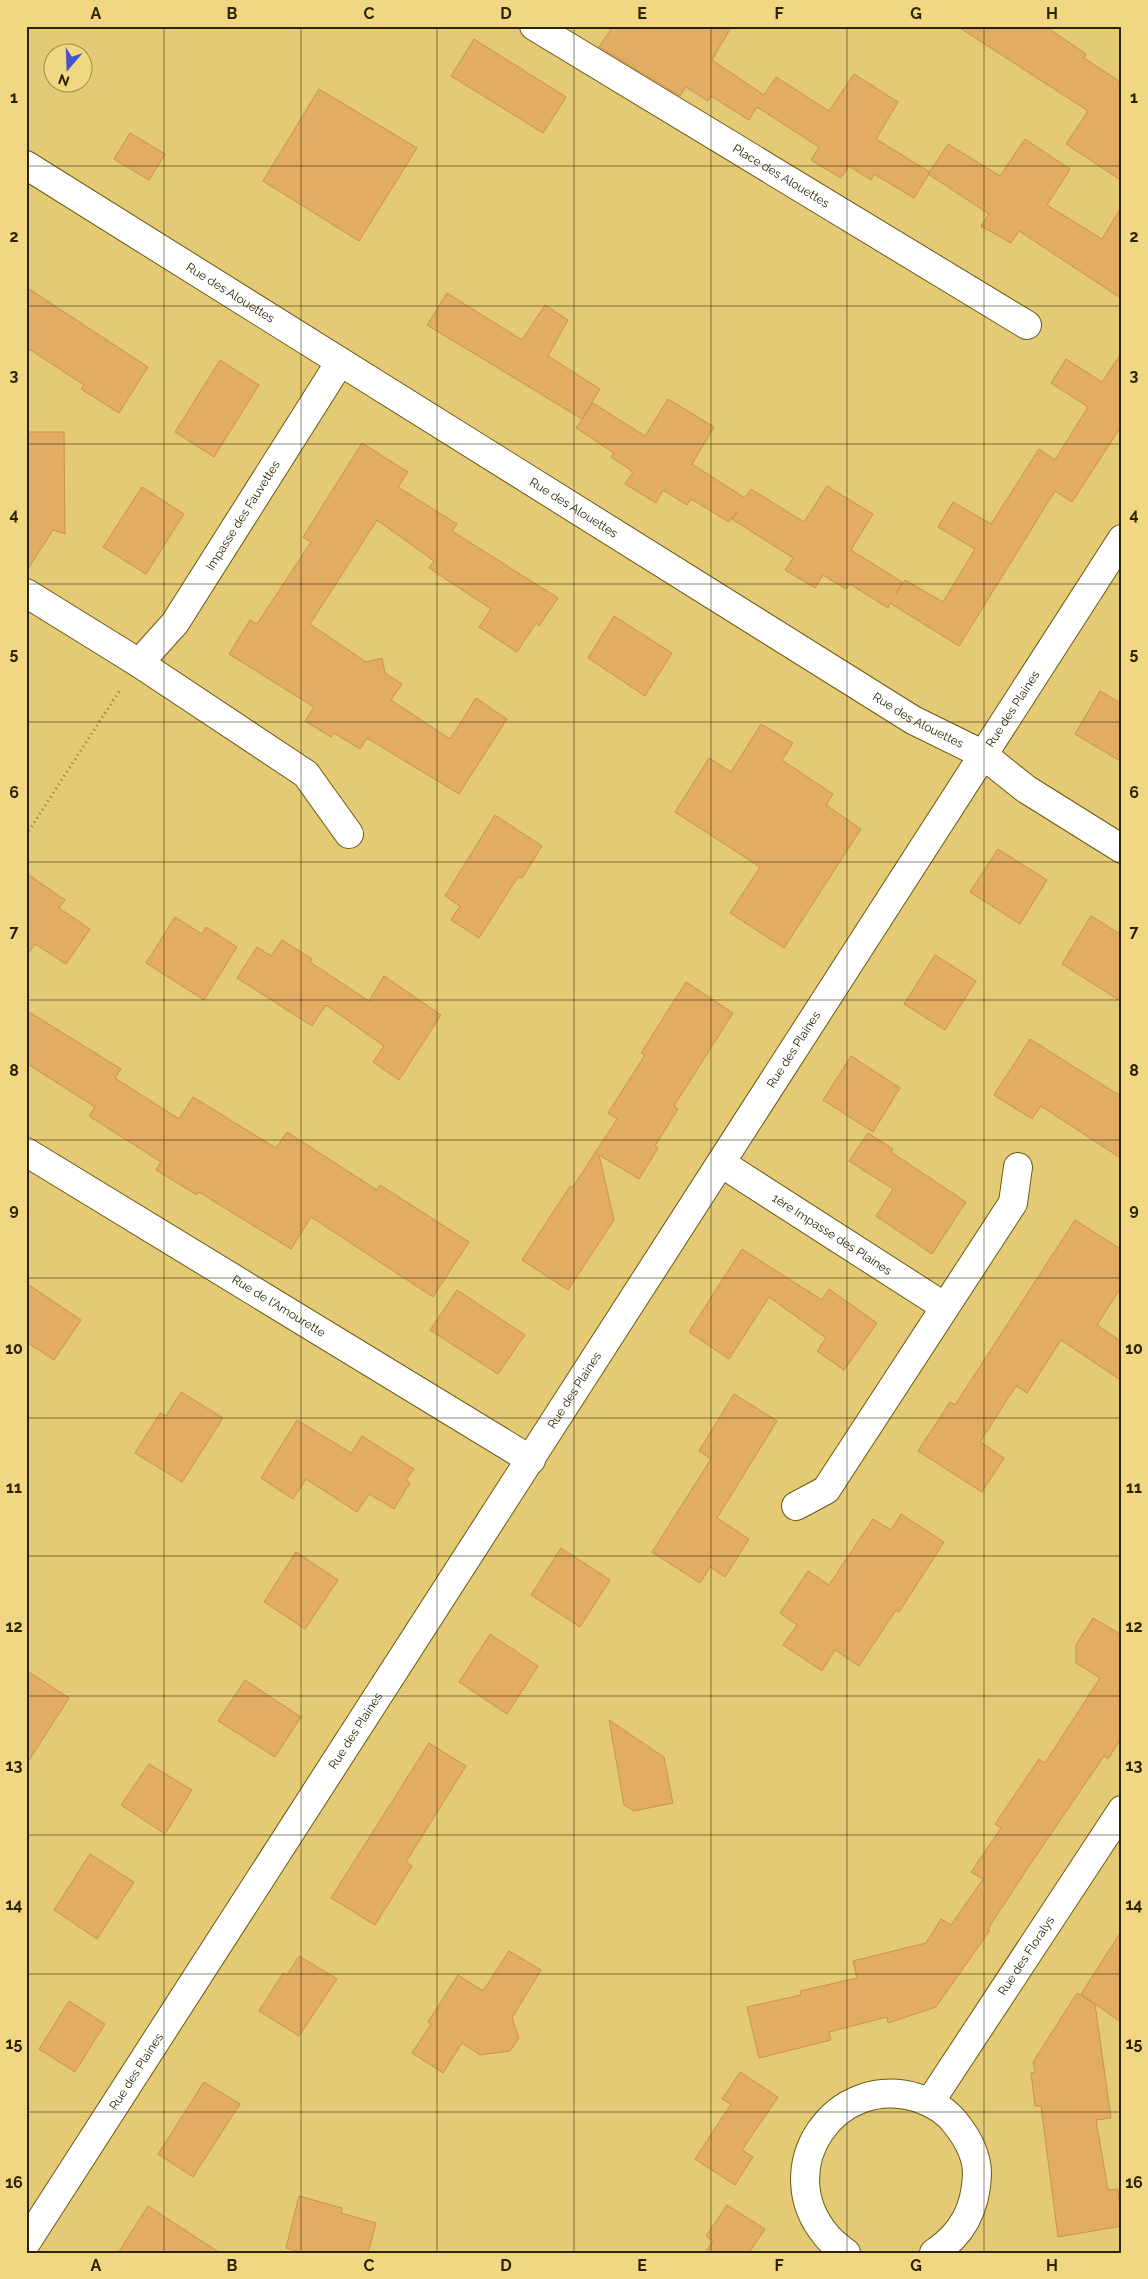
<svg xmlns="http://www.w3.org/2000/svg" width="1148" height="2279" viewBox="0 0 1148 2279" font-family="Raleway,sans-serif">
  <rect width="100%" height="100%" fill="#e5ca75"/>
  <g fill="#e2ac65" stroke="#c8934b">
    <path d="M613,26H732L712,60L764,95L776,77L829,111L854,74L898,102L876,139L930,172L914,198L874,174L871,180L849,166L841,178L811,160L819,147L757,107L749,120L711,96L708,101L686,87L680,96L599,47Z"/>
    <path d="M957,26H1045L1086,54L1084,58L1122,83V181L1066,144L1088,111Z"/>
    <path d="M474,39L566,97L543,133L451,76Z"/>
    <path d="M319,89L417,148L359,241L263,181Z"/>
    <path d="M130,133L165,154L149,180L114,159Z"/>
    <path d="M1025,139L1070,169L1047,205L1102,239L1122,206V299L1019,231L1011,243L981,226L989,214L928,174L948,144L1000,176Z"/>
    <path d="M26,287L148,367L119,413L81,389L84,385L26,347Z"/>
    <path d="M447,293L522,340L545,305L568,320L548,356L600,389L582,419L427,325Z"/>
    <path d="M1122,352V425L1072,502L1055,491L959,646L890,603L888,608L850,584L846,589L823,575L815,588L785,570L793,558L732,519L737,512L729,522L691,499L687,505L663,490L656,503L625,484L633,472L611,457L614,453L576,428L593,403L645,436L668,399L714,427L692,464L745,498L751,489L804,522L827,486L873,514L851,550L902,582L896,594L905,580L943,602L975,549L938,527L953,502L991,524L1039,449L1055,460L1088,407L1051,383L1066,359L1102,382Z"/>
    <path d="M220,360L259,385L214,457L175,432Z"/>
    <path d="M26,432H64L65,534L53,530L26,572Z"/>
    <path d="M362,443L408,472L398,487L457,524L452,531L558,598L539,626L536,623L517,652L479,627L491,609L429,568L434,561L377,520L310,624L366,662L382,658L385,673L402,684L391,700L450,739L476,698L507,719L459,794L367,738L360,749L334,733L331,737L305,721L314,707L229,654L250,620L257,624L311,542L303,537Z"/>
    <path d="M142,487L184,514L146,574L103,547Z"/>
    <path d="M614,616L672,653L645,696L588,658Z"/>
    <path d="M1100,691L1122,704V762L1075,734Z"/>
    <path d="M761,724L793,743L782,760L833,794L826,805L861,829L784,948L730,913L760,867L675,812L709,758L731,772Z"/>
    <path d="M495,815L542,846L522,878L518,877L479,938L451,920L460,906L445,896Z"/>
    <path d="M998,849L1047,880L1020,924L970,892Z"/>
    <path d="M26,873L65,900L59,908L90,929L66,964L35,944L26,957Z"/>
    <path d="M1091,916L1122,935V1002L1062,964Z"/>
    <path d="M175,917L202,934L206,927L237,947L204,1000L146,963Z"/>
    <path d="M282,940L312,959L310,962L369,1001L384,976L441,1015L399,1080L373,1062L384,1046L326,1005L312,1026L237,978L257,947L271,956Z"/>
    <path d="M935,955L976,981L945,1030L904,1004Z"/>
    <path d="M686,982L733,1013L674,1106L678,1109L655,1146L658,1148L639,1179L599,1155L614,1220L568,1290L522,1260L570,1186L573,1187L617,1119L608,1113L645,1055L641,1053Z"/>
    <path d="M26,1010L121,1069L115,1078L179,1119L193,1097L276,1148L287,1132L377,1190L380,1185L469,1242L433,1297L311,1217L291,1249L199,1192L197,1195L156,1170L161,1162L89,1116L95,1107L26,1063Z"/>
    <path d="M1030,1039L1122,1097V1159L1041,1106L1032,1119L994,1095Z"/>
    <path d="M851,1056L900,1088L873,1132L823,1100Z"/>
    <path d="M868,1133L893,1149L891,1152L966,1202L932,1254L876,1216L893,1189L849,1161Z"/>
    <path d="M1075,1220L1122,1250V1286L1097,1325L1122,1342V1381L1061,1340L1027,1393L1016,1386L980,1442L1004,1458L982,1492L918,1451L950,1402L955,1405Z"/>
    <path d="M742,1249L822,1300L829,1289L877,1323L844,1370L817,1351L826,1338L769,1297L729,1359L689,1332Z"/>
    <path d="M26,1283L81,1320L54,1360L26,1342Z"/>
    <path d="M457,1290L525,1335L498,1374L430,1330Z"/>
    <path d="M181,1392L223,1418L182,1482L135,1453L160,1413L166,1416Z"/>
    <path d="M734,1394L777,1421L717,1518L749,1539L725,1577L710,1567L700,1583L652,1552L711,1459L699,1451Z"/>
    <path d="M297,1420L351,1453L362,1436L414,1469L406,1480L410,1483L394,1509L369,1494L357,1512L306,1479L293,1499L261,1478Z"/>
    <path d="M901,1514L944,1542L899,1612L896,1610L859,1666L835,1650L822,1671L783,1645L797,1625L780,1613L808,1571L829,1585L873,1519L891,1530Z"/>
    <path d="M561,1548L610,1580L580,1627L531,1595Z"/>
    <path d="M296,1552L338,1580L305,1629L264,1602Z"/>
    <path d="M1093,1618L1122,1635V1737L1108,1759L1104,1756L1027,1869L988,1929L990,1930L936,2007L888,2023L887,2017L829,2032L831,2040L759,2058L747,2007L801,1995L800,1991L857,1978L853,1961L926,1943L941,1919L951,1925L983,1879L971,1872L1001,1828L995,1824L1039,1759L1045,1763L1100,1678L1076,1663V1645Z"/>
    <path d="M490,1634L538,1666L507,1714L459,1682Z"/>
    <path d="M26,1670L69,1698L26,1765Z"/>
    <path d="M245,1680L301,1717L275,1757L218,1721Z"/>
    <path d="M609,1720L664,1757L673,1803L634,1811L624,1805Z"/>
    <path d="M429,1743L466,1766L406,1862L412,1866L375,1925L331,1898Z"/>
    <path d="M149,1764L192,1790L165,1834L121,1805Z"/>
    <path d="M90,1854L134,1882L97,1939L54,1910Z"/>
    <path d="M1122,1930V2023L1081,1994Z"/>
    <path d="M509,1951L541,1970L512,2018L519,2038L510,2051L480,2055L462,2043L443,2073L412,2053L431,2024L428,2022L458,1975L483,1991Z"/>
    <path d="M299,1956L337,1979L299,2036L259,2011L283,1973L287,1975Z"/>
    <path d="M1077,1993L1095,2004L1111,2118L1096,2120L1108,2190L1118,2189L1122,2226L1058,2237L1041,2106H1035L1031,2073L1035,2072L1033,2062Z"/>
    <path d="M69,2001L105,2024L75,2072L39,2049Z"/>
    <path d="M740,2072L778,2097L742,2150L753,2157L735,2185L695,2159L731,2104L722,2099Z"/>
    <path d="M204,2082L240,2104L193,2177L158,2154Z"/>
    <path d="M299,2196L342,2208L341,2213L376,2223L368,2253H303L286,2248Z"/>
    <path d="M727,2205L765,2229L749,2253H705L713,2241L706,2236Z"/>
    <path d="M148,2206L220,2253H118Z"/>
  </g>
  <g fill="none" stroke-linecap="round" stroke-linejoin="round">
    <g stroke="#6c5913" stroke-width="30">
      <g id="minor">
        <path id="s1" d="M534,26L1027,325"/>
        <path id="s2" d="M26,165L913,720L982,754L1026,789L1122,849"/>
        <path d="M26,593L139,663L306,774L349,834"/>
        <path id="s3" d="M139,663L175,623L340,362"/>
        <path id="s4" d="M26,1152L531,1460"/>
        <path id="s5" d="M721,1163L945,1307"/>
        <path d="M796,1506L826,1490L1013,1203L1018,1167"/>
        <path id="s6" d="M930,2102L1122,1810"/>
        <path id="s7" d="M26,2243L1122,539"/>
        <path d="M846,2253C839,2247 831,2242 826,2235C770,2168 835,2072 918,2098C933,2103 948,2112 957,2125C968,2139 977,2156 977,2174C976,2208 963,2234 934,2253"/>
      </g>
    </g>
    <path stroke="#8b783c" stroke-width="3" stroke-dasharray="1 4" stroke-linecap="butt" d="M26,835L120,690"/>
    <use href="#minor" stroke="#fff" stroke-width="28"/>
  </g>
  <path fill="none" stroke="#2c2200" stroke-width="1" stroke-opacity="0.55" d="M164,26V2253M301,26V2253M437,26V2253M574,26V2253M711,26V2253M847,26V2253M984,26V2253M26,166H1122M26,306H1122M26,444H1122M26,584H1122M26,722H1122M26,862H1122M26,1000H1122M26,1140H1122M26,1278H1122M26,1418H1122M26,1556H1122M26,1696H1122M26,1835H1122M26,1974H1122M26,2112H1122"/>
  <g text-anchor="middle" stroke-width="4" stroke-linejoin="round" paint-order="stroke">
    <g font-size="12" fill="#2c2200" stroke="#f2d782">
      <text dy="4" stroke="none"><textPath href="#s1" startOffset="289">Place des Alouettes</textPath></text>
      <text dy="4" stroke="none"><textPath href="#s2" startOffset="241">Rue des Alouettes</textPath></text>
      <text dy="4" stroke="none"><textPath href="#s2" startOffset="646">Rue des Alouettes</textPath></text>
      <text dy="4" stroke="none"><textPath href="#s3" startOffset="181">Impasse des Fauvettes</textPath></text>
      <text dy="4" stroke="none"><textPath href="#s7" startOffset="1824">Rue des Plaines</textPath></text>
      <text dy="4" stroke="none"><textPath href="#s2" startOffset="1051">Rue des Alouettes</textPath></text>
      <text dy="4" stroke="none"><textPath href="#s7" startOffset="1419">Rue des Plaines</textPath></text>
      <text dy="4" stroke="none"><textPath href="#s5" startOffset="132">1ère Impasse des Plaines</textPath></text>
      <text dy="4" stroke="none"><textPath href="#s4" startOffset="296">Rue de l'Amourette</textPath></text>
      <text dy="4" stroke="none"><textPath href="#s7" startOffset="1014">Rue des Plaines</textPath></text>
      <text dy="4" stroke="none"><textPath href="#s7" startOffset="609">Rue des Plaines</textPath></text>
      <text dy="4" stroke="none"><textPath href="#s6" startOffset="175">Rue des Floralys</textPath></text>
      <text dy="4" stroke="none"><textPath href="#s7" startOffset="204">Rue des Plaines</textPath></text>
    </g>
  </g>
  <rect width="1148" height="2279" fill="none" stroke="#f2d782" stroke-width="55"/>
  <g transform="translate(68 68) rotate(199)"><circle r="24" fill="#f2d782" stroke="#a38f4e"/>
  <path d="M0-4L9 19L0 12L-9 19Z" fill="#4554c8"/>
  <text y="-8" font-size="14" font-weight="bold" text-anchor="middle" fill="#2c2200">N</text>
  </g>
  <rect x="28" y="28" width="1092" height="2224" fill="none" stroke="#2c2200" stroke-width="2"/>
  <g font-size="16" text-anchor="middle" font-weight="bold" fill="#2c2200">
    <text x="96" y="19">A</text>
    <text x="232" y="19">B</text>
    <text x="369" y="19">C</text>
    <text x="506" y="19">D</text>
    <text x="642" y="19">E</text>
    <text x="779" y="19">F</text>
    <text x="916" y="19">G</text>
    <text x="1052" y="19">H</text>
    <text x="14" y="103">1</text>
    <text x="1134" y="103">1</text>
    <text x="14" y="242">2</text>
    <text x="1134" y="242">2</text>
    <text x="14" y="381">3</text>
    <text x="1134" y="381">3</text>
    <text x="14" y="520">4</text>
    <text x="1134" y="520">4</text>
    <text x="14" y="659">5</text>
    <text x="1134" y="659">5</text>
    <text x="14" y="798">6</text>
    <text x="1134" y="798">6</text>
    <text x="14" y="937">7</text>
    <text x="1134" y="937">7</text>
    <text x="14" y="1076">8</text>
    <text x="1134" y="1076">8</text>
    <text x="14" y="1215">9</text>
    <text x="1134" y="1215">9</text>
    <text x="14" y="1354">10</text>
    <text x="1134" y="1354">10</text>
    <text x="14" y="1493">11</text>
    <text x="1134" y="1493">11</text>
    <text x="14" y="1632">12</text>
    <text x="1134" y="1632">12</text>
    <text x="14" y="1771">13</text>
    <text x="1134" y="1771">13</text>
    <text x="14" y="1910">14</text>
    <text x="1134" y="1910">14</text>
    <text x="14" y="2049">15</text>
    <text x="1134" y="2049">15</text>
    <text x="14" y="2188">16</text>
    <text x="1134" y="2188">16</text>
    <text x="96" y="2271">A</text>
    <text x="232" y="2271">B</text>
    <text x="369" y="2271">C</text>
    <text x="506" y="2271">D</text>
    <text x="642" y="2271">E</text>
    <text x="779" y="2271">F</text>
    <text x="916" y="2271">G</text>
    <text x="1052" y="2271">H</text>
  </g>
</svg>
